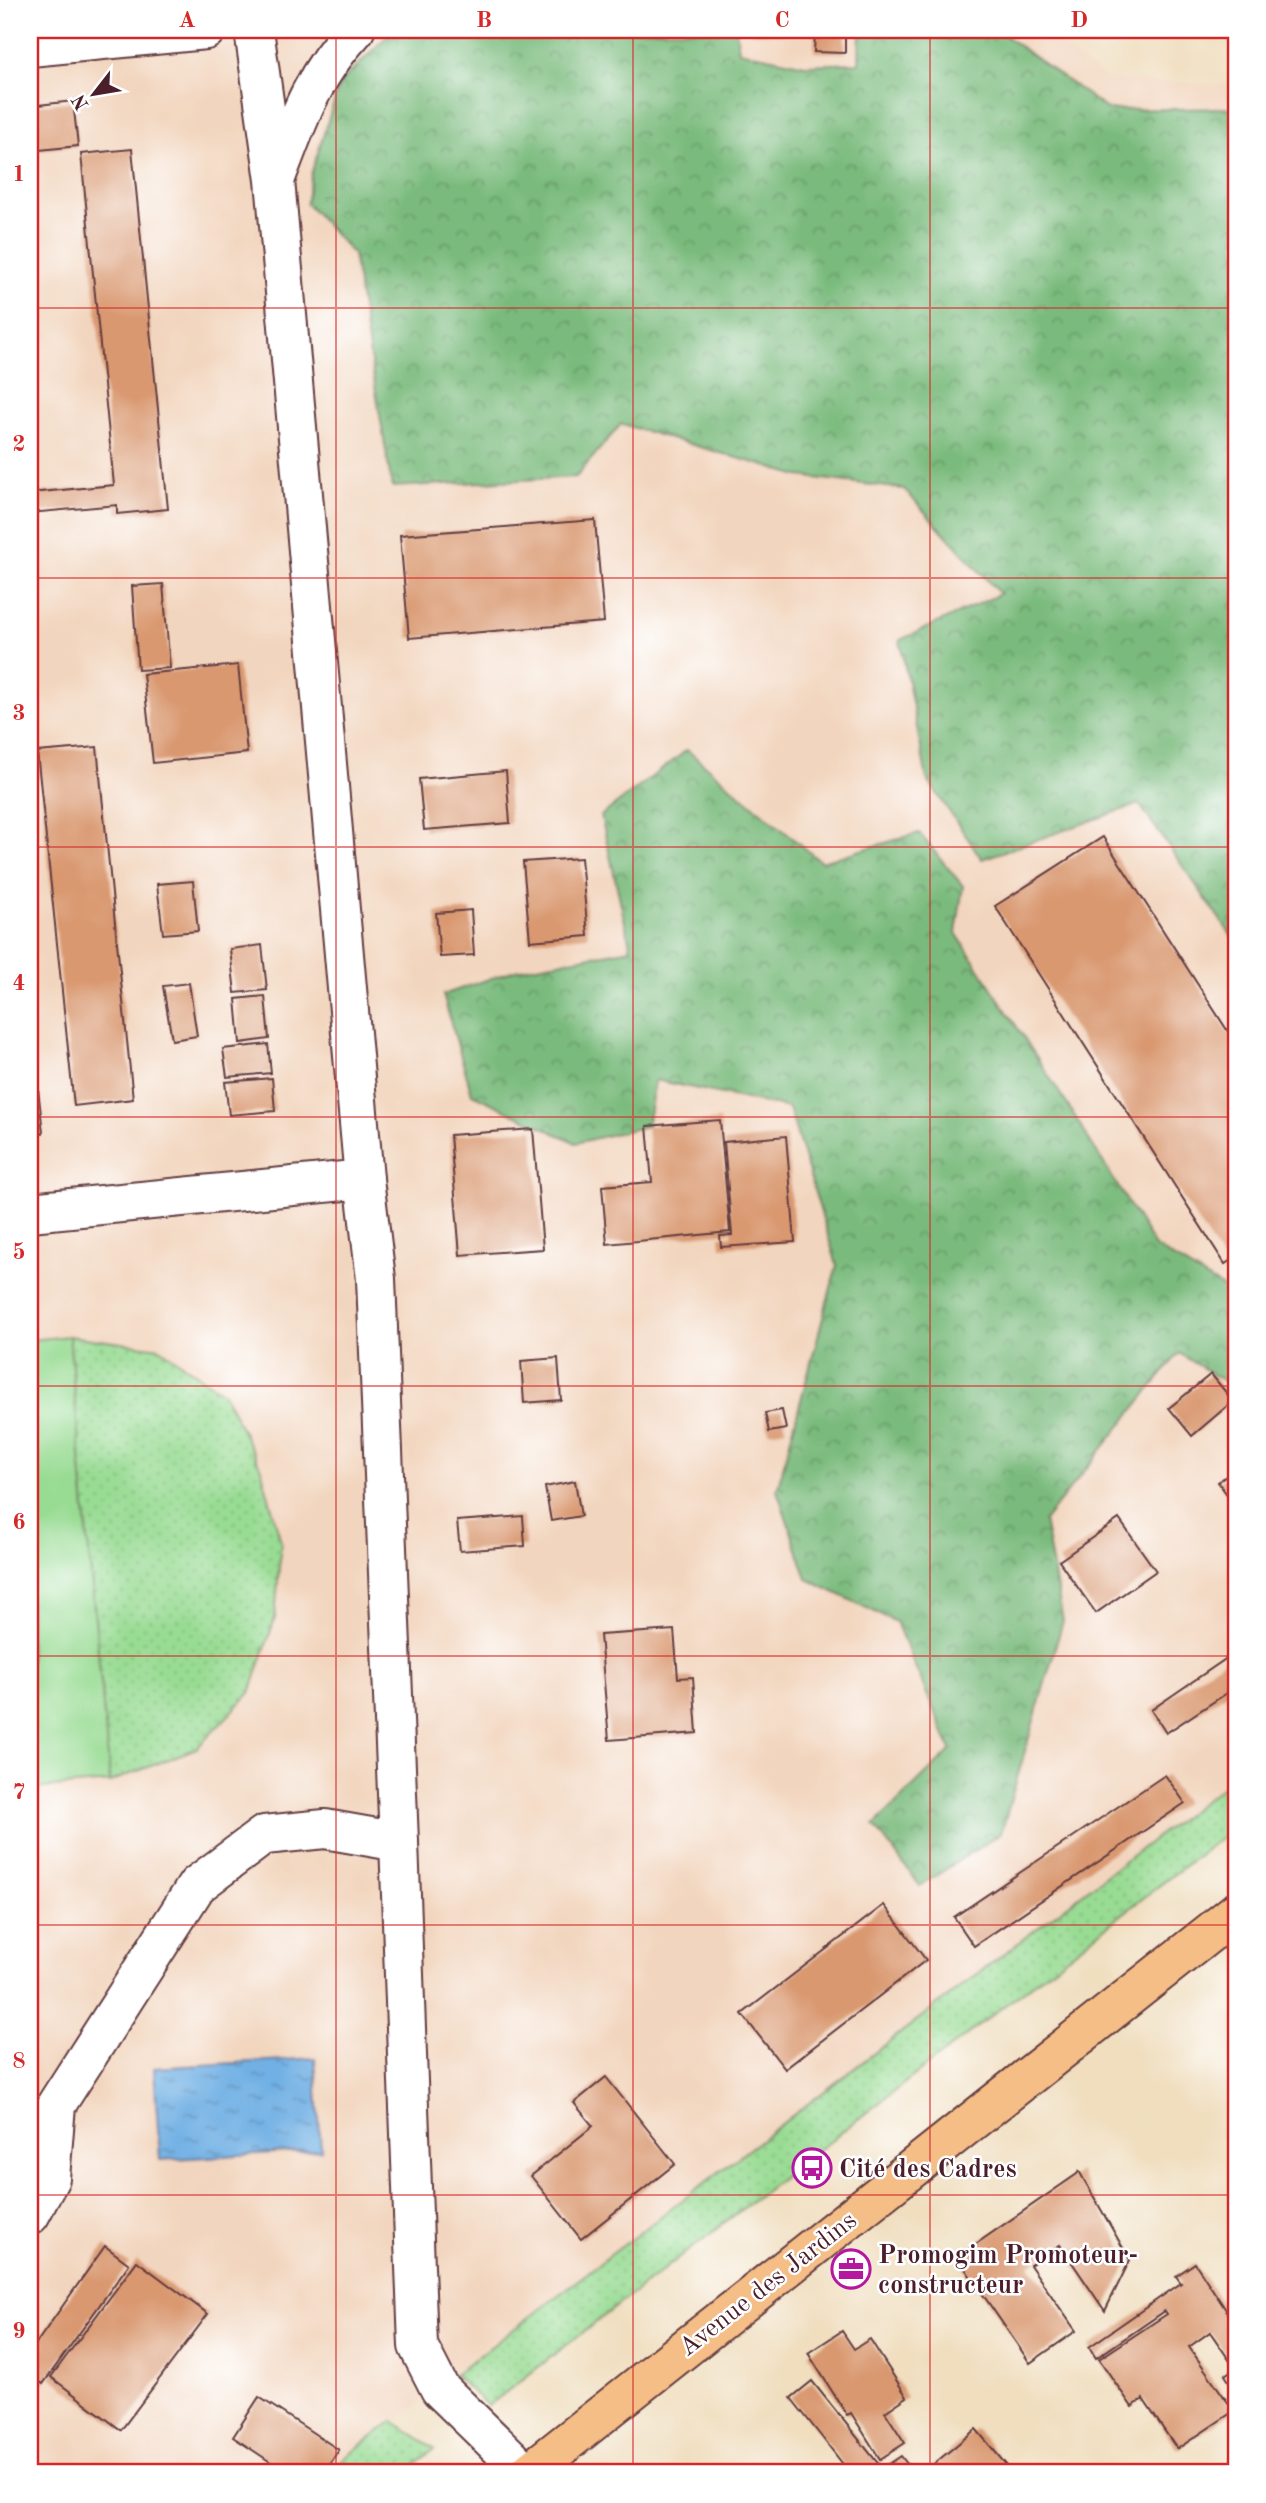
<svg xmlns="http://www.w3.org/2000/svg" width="1266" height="2503" viewBox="0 0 1266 2503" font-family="'Old Standard TT',serif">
  <defs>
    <pattern id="grass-dots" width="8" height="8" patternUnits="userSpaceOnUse" patternTransform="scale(1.75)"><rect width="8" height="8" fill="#98db93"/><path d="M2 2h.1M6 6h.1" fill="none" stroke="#84bc7f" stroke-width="1.8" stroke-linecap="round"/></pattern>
    <pattern id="forest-crowns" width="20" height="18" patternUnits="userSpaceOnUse" patternTransform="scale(1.75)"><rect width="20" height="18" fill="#7abb7d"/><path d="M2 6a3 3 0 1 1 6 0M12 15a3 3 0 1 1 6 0" fill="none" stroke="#669767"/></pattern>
    <pattern id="water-ripples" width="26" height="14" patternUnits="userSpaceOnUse" patternTransform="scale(1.75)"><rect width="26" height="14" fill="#71b0e4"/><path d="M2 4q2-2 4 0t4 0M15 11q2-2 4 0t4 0" fill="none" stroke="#5f8fb9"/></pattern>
  </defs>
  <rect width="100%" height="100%" fill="#fff"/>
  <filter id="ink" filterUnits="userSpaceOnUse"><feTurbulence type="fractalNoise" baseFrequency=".0143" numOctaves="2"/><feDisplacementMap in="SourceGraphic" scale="14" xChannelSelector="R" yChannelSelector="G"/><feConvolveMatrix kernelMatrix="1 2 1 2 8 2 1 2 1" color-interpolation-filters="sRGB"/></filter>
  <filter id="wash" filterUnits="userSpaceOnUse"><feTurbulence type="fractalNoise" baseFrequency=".00686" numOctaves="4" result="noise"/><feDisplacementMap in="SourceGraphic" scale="28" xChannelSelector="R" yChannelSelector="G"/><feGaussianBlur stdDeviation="1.57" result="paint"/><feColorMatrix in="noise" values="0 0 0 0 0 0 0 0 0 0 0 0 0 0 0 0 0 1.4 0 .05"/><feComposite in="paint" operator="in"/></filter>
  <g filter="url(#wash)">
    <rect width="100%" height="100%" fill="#f0debf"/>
    <path fill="#f2d5be" d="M30,30H1040L1107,79L1236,86V1776L454,2375L440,2389L325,2473H30Z"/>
    <g fill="url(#grass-dots)" stroke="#717d5f" stroke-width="2">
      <path d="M69,1336L160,1348L224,1394L261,1468L281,1542L275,1618L250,1693L197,1748L110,1782Z"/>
      <path d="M1236,1776V1826L488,2406L454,2375Z"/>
      <path d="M393,2421L435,2449L403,2473H325Z"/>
    </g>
    <g fill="url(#forest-crowns)" stroke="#626d54" stroke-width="2">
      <path d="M393,30H736L739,51L805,65L859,63L860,30H997L1108,110L1236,108V942L1139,804L982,859L927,779L900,640L1000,594L904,489L799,476L621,424L576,477L392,487L353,254L306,203L312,171L340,83Z"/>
      <path d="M687,750L821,862L919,833L963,886L956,933L1074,1115L1155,1247L1230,1292L1236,1289V1389L1179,1353L1044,1521L1063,1621L1001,1833L920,1886L874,1825L951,1750L896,1622L807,1579L777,1490L837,1265L789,1108L655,1080L647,1126L576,1143L472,1094L443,995L515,970L631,949L601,816Z"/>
    </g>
    <path fill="#98db93" stroke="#717d5f" stroke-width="2" d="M69,1336L110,1782L30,1789V1340Z"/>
    <path fill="url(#water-ripples)" stroke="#5e6888" stroke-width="2" d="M315,2058L321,2150L160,2160L154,2068Z"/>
    <g id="blocks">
      <g fill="#d99870">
        <path d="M751,30H845V53L814,52L815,34L751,33Z"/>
        <path d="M73,101L78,146L30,151V106Z"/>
        <path d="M132,149L168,509L117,514V505L30,513V493L114,485L81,154Z"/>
        <path d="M595,520L604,622L409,638L400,535Z"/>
        <path d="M163,584L170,668L138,670L132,586Z"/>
        <path d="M238,665L247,753L153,763L143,674Z"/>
        <path d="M97,747L133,1099L74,1106L37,752Z"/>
        <path d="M506,771L510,823L424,830L419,779Z"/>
        <path d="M1103,837L1236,1044V1257L1225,1264L995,906Z"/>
        <path d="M581,858L588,936L530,941L523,862Z"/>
        <path d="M193,881L198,931L163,934L157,884Z"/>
        <path d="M471,910L474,955L440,957L436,913Z"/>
        <path d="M262,945L267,990L235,993L230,949Z"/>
        <path d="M189,983L197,1036L172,1040L163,986Z"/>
        <path d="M265,996L269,1039L240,1043L236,999Z"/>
        <path d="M268,1044L271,1073L227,1077L223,1049Z"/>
        <path d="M272,1078L275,1111L229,1115L225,1082Z"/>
        <path d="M38,1088L43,1133L30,1135V1089Z"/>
        <path d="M720,1120L730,1232L607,1244L602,1186L652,1182L647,1126Z"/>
        <path d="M533,1129L543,1249L460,1255L450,1135Z"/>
        <path d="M786,1136L795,1242L721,1247L720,1236L732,1235L724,1142Z"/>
        <path d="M558,1358L561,1400L524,1403L521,1361Z"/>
        <path d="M1211,1374L1233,1401L1192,1436L1169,1408Z"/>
        <path d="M782,1410L786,1429L769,1432L765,1413Z"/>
        <path d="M1236,1469V1507L1218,1482Z"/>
        <path d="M575,1481L581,1516L551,1521L545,1487Z"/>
        <path d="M523,1516L525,1546L460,1551L457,1521Z"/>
        <path d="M1119,1519L1156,1571L1096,1613L1059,1561Z"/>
        <path d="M674,1630L678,1678L693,1677L697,1733L609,1740L600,1635Z"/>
        <path d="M1227,1658L1235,1670L1233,1671L1236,1676V1687L1166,1733L1151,1710Z"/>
        <path d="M1165,1775L1185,1803L974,1946L954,1917Z"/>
        <path d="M884,1905L926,1960L785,2069L742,2014Z"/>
        <path d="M606,2077L675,2164L581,2239L531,2176L593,2126L574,2103Z"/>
        <path d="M1079,2171L1130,2260L1105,2311L1060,2245L1030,2265L1076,2331L1030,2363L957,2257L1077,2174Z"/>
        <path d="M105,2246L129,2264L43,2384L30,2375V2352Z"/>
        <path d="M137,2261L208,2314L121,2430L51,2377Z"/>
        <path d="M1195,2263L1236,2325V2361L1232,2364L1210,2332L1189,2347L1234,2411L1177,2449L1143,2399L1132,2407L1099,2359L1167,2314L1165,2311L1096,2358L1089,2347L1181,2283L1176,2276Z"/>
        <path d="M842,2331L854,2349L870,2339L907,2397L885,2412L905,2443L880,2459L851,2413L847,2415L808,2353Z"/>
        <path d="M1236,2367V2392L1225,2375Z"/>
        <path d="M812,2381L881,2467L873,2473H850L791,2398Z"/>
        <path d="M259,2397L339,2450L324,2473H287L233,2437Z"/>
        <path d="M976,2429L1013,2473H923Z"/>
        <path d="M901,2456L914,2473H876Z"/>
      </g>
    </g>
  </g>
  <g filter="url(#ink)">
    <use href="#blocks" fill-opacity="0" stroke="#633c41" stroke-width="2"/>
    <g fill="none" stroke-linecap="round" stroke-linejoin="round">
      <g stroke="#633c41" stroke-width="42">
        <g id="minor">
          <path d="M30,47L206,30"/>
          <path d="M277,175C298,119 314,73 355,30"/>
          <path d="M30,1212L364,1179L275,180L254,30"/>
          <path d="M399,1842L418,2346L440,2389L526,2473"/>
          <path d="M30,2215L50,2178L56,2105L197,1885L264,1835L325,1829L399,1842L376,1279L364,1179"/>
        </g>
      </g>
      <g stroke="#633c41" stroke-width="42">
        <path id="major" d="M528,2473L1236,1912"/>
      </g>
      <use href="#minor" stroke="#fff" stroke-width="38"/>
      <use href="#major" stroke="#f6be87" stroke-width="38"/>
    </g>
  </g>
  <path fill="none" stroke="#d62828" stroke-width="2" stroke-opacity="0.55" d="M336,30V2473M633,30V2473M930,30V2473M30,308H1236M30,578H1236M30,847H1236M30,1117H1236M30,1386H1236M30,1656H1236M30,1925H1236M30,2195H1236"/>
  <defs>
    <g id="bus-ring" transform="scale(2.0125)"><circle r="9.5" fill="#fff" stroke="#b5179e" stroke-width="1.5"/><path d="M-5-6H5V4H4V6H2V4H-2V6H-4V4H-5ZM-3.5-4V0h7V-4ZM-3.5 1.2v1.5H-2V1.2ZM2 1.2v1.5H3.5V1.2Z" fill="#b5179e"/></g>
    <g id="office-ring" transform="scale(2.0125)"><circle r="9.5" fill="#fff" stroke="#b5179e" stroke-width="1.5"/><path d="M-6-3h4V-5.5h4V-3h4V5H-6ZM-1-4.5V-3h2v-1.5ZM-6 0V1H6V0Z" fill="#b5179e"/></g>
  </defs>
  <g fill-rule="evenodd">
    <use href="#bus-ring" x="812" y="2168"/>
    <use href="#office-ring" x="851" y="2269"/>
  </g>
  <g text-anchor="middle" stroke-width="5" stroke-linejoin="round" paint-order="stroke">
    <g font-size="26" font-weight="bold" fill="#4a1f2b" stroke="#fff" text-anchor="start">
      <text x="839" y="2177">Cité des Cadres</text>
      <text x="878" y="2263">Promogim Promoteur-<tspan x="878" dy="30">constructeur</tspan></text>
    </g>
    <g font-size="26" fill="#4a1f2b" stroke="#fff">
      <text transform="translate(767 2283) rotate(-38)" y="9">Avenue des Jardins</text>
    </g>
  </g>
  <rect width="1266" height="2503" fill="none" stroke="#fff" stroke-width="77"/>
  <g transform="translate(94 94) rotate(239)" stroke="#ffffff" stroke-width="5" paint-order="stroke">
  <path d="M0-5L12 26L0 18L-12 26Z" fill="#4a1f2b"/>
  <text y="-10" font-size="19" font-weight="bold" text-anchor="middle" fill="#4a1f2b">N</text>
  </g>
  <rect x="38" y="38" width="1190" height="2426" fill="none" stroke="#d62828" stroke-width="2.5"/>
  <g font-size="23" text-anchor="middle" font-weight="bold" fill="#d62828">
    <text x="187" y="27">A</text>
    <text x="484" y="27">B</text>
    <text x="782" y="27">C</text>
    <text x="1079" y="27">D</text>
    <text x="19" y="181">1</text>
    <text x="19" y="451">2</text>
    <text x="19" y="720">3</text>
    <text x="19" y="990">4</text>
    <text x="19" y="1259">5</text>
    <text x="19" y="1529">6</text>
    <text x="19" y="1799">7</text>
    <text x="19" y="2068">8</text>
    <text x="19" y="2338">9</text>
  </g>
</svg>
